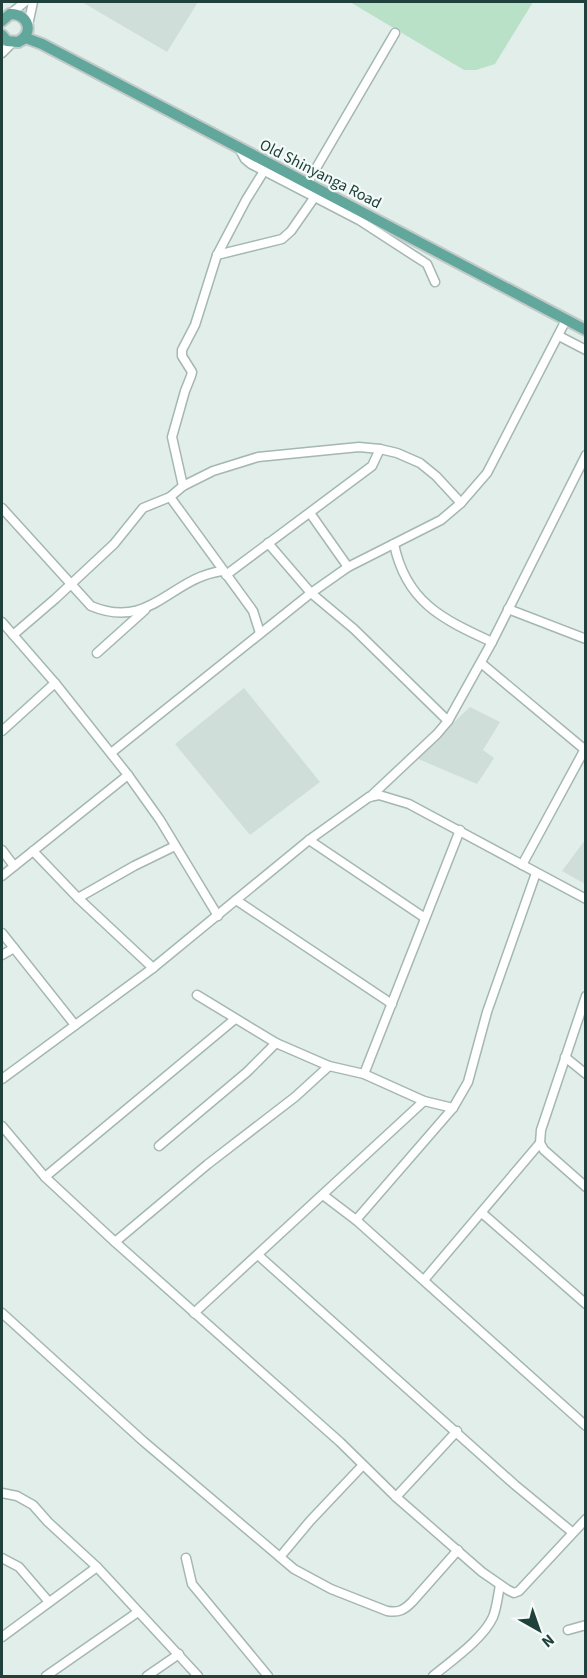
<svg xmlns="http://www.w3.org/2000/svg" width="587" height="1678" viewBox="0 0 587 1678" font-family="'Source Sans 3',sans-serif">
  <rect width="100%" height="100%" fill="#e2eeea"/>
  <g fill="#d0ded9">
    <path d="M82,2H198L167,52Z"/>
    <path d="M244,688L320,782L250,835L175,744Z"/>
    <path d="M470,707L500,722L483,750L494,758L477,784L416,758Z"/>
    <path d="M585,840V884L562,871Z"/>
  </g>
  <path fill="#b9e1c7" d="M350,2H533L495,64L476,70H464Z"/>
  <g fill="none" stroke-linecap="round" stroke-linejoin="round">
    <g stroke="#a4b7b2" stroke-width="11">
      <g id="minor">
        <path d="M10,14L25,2"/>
        <path d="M28,25L33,2"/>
        <path d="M2,53L13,42"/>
        <path d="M239,148L245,159L251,164L359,220L427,264L435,282"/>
        <path d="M308,182L395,33"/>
        <path d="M217,255L282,239L291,231L314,198"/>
        <path d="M559,336L586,350"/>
        <path d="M183,486L172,437L185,391L191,376L192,372L182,356V350L195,325L217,255L246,200L264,171"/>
        <path d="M170,497L253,611L260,633"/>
        <path d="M2,508L91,606C151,631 170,578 222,571"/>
        <path d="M310,513L348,567"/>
        <path d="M268,543L311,593L354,629L448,721"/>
        <path d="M394,544C406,602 442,619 492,642"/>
        <path d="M226,575L372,466L380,449"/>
        <path d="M508,609L586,639"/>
        <path d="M2,622L55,683L128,775L160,820L218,916"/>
        <path d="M13,635L55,599L114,544L143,508L170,497L183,486L213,471L258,457L359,447L380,449L397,453L420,463L436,476L461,503"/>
        <path d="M97,653L145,610"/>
        <path d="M481,663L584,749"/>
        <path d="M2,731L55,683"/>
        <path d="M111,753L311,593L348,567L441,520L461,503L487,473L566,320"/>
        <path d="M370,797L437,734L448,721L492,642L586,455"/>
        <path d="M309,840L425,918"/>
        <path d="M2,850L14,866"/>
        <path d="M33,851L78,898L153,968"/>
        <path d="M522,865L586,747"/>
        <path d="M2,876L128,775"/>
        <path d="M78,898L134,866L175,846"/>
        <path d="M236,900L392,1004"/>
        <path d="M2,933L75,1025"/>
        <path d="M2,955L14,948"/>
        <path d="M197,995L276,1043L329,1066L364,1074L424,1101L453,1108"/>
        <path d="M586,996L541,1130L540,1143L544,1150L586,1187"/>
        <path d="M565,1057L586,1074"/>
        <path d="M364,1074L460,830"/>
        <path d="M2,1079L153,968L309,840L369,797L379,795L409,804L586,899"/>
        <path d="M2,1126L45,1177L115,1242L340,1442L396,1497L482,1572L508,1590L514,1593L519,1591L586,1519"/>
        <path d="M159,1146L247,1072L276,1043"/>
        <path d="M45,1177L235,1019"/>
        <path d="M323,1195L356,1220L586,1426"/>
        <path d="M482,1213L586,1304"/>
        <path d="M356,1220L453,1108L468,1082L487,1012L536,873"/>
        <path d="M115,1242L208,1164L295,1097L329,1066"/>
        <path d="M258,1255L515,1485L572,1532"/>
        <path d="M424,1280L540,1143"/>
        <path d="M2,1313L143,1441L294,1569L331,1589L387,1611C399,1613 404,1610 412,1602L458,1550"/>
        <path d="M194,1313L424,1101"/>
        <path d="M2,1493L17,1496L33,1505L48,1522L97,1567L198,1676"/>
        <path d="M396,1497L457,1431"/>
        <path d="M280,1557L310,1521L362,1466"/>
        <path d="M2,1558L19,1567L49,1602"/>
        <path d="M186,1558L192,1584L268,1676"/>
        <path d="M568,1630L586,1625"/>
        <path d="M2,1637L97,1567"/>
        <path d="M46,1676L138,1612"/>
        <path d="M147,1676L179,1654"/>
        <path d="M433,1676C451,1661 483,1639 493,1617C497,1607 498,1595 500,1585"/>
      </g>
    </g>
    <g stroke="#c1cac8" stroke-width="14">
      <g id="major">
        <path d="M2,21L10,14C28,13 35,33 18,42L7,41L2,35"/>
        <path d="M18,42L26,38L42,44L586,330"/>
      </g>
    </g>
    <use href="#minor" stroke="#fff" stroke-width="8"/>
    <use href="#major" stroke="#62a79c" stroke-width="10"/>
  </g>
  <g text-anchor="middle" stroke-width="4.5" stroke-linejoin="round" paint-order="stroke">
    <g font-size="16" fill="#20413b" stroke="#f3faf7">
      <text transform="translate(321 173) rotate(27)" y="6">Old Shinyanga Road</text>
    </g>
  </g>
  <rect width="587" height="1678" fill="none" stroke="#20413b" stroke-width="6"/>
  <g transform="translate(539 1630) rotate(140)" stroke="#f3faf7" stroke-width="4.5" paint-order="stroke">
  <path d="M0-4.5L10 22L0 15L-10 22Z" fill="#20413b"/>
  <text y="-9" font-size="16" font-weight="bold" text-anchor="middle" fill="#20413b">N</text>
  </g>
</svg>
